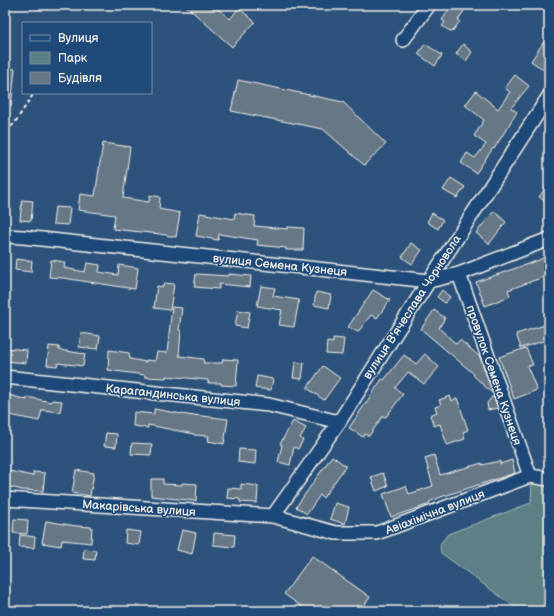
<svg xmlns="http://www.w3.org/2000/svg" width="554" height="616" viewBox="0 0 554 616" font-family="'Balsamiq Sans',sans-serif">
  <rect width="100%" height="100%" fill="#2d537c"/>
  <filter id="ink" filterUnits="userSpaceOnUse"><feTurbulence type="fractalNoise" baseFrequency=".025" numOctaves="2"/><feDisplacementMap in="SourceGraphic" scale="8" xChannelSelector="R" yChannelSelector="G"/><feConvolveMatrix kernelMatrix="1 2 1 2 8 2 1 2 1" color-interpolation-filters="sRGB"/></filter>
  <g filter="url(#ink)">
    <path fill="#5b8085" stroke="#a8b8b6" d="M532,481L549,485V611H520L441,553L440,544L448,534L531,503Z"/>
    <g fill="#667786" stroke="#f4f1e8">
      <path d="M185,5H214L230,19L239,8L255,22L232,47Z"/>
      <path d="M452,5H468L458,20L460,21L452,32L442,26L445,22L442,20Z"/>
      <path d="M549,34V62L544,70L531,61Z"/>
      <path d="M425,44L442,55L435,66L418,54Z"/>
      <path d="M463,44L472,52L466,61L456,54Z"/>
      <path d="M5,68L15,69L11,106H5Z"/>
      <path d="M515,75L529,86L511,108L517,112L494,149L493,148L476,173L461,163L467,153L475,158L486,144L474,136L484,120L465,105L476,91L498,109L510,92L505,88Z"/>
      <path d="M238,80L343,102L386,144L364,165L323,129L231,111Z"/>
      <path d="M103,143L130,147L123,198L149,202L150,195L160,197L159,209L180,213L176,237L160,234L113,229L115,215L78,210L80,194L95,196Z"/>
      <path d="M451,178L465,187L457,198L443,190Z"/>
      <path d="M549,183V204L539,197Z"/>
      <path d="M22,200L33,201L31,221L20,220Z"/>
      <path d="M55,207L70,208L68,225L53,224Z"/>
      <path d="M494,211L506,222L489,244L476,233Z"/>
      <path d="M200,213L234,219L235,213L255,216L254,226L287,229V227L304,228L303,250H286V248L257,245L258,240L219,234L218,240L196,236Z"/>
      <path d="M432,213L443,220L438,229L427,222Z"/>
      <path d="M411,243L422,250L412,264L402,257Z"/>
      <path d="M549,255V275L508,290L510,296L485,306L476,282L539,260Z"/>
      <path d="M16,259L32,261L31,272L15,270Z"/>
      <path d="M51,260L65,262L64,268L85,272L87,263L100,265L99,272L118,275L119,265L138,268L135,289L63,278L49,277Z"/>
      <path d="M196,274L229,276V274L251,276L250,287L219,284V289L194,287Z"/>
      <path d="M164,283L174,284L170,310L154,308L157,286L163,287Z"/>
      <path d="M261,286L275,288L273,296L299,300L294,327L279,325L282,310L257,306Z"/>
      <path d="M373,290L390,300L377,318L371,315L358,332L348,327Z"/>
      <path d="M442,290L450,297L445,303L437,297Z"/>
      <path d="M316,292L331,295L329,308L314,305Z"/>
      <path d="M172,307L182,308L179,330L181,331L179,356L204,359L203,363H222L223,359L238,360L236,386L221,385V383H208V380L166,376V378L145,377V375L108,370L109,350L129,353L130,359L146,362V360L155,361L157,352L167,353Z"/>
      <path d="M238,310L250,312L247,328L235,326Z"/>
      <path d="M434,310L445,318L439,328L456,344L460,340L480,357L493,394L474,376L473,373L421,329Z"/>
      <path d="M545,325L549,335V339L521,348L516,334Z"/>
      <path d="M81,333L100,336L98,349L79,347Z"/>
      <path d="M333,338L344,339L342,355L326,354L327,342L333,343Z"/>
      <path d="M49,346L59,347V350L85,354L83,366L58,363L57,366L47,365Z"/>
      <path d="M5,348L27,350L26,363L5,361Z"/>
      <path d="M526,348L533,365L527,366L537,390L514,399L499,357Z"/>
      <path d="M425,354L439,367L424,384L408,372L395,388L403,394L386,417L383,416L369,436L365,434L363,437L349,428L382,379L384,380L404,355L416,364Z"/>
      <path d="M295,362L304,363L302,379L293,378Z"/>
      <path d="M323,366L340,378L324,400L307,388Z"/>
      <path d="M257,376L273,379L271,390L255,388Z"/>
      <path d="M9,395L27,400V397L51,402L52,400L62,401L60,412L42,410L39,421L5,414Z"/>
      <path d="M450,396L452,401L457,398L468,430L463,432L465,439L447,445L440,424L434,426L430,415L437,412L435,407L441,405L439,400Z"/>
      <path d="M493,396L498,408L488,410L487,403Z"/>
      <path d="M154,409L193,416V415L228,419L224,444L208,441L209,436L194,435V434L148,425V428L133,426L134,412L154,414Z"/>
      <path d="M293,421L306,428L300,438L303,440L298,449L294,447L290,465L278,462L282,445L280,444Z"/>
      <path d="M106,433L117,434L116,447L104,446Z"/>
      <path d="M132,443L152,444L151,455L131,454Z"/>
      <path d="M239,449L256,450L255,464L238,462Z"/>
      <path d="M434,455L440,475L482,463V465L500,461V464L512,460L515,473L441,497L429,502L430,504L391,517L383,494L406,486L409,494L433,486L425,458Z"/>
      <path d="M332,456L346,466L323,498L320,495L307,514L296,507Z"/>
      <path d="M76,470L94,473L90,496L72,493Z"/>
      <path d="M9,471L33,476V472L45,473L43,491L22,490L6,486Z"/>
      <path d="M383,473L388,486L376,491L371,477Z"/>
      <path d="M151,479H163V484L182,485V483L197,484L196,501L151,496Z"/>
      <path d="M241,484L258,486L257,503L240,502V499L227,498L228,488L241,489Z"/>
      <path d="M335,503L349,507L345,524L330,519Z"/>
      <path d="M14,519L28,520L27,534L13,533Z"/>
      <path d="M46,521L76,526L92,527L91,543L62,540L61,546L42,543Z"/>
      <path d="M126,530L141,532L139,545L125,543Z"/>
      <path d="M182,530L196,533L192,554L177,550Z"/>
      <path d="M214,533L235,535L234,547L213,545Z"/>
      <path d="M20,535L35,537L34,548L19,547Z"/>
      <path d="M84,549L96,550L95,560L83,559Z"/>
      <path d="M312,556L370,597L360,611H308L284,594Z"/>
    </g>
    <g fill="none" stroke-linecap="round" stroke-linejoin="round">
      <g stroke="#f4f1e8" stroke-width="16">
        <g id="minor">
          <path d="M403,40L429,5"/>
          <path d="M5,236L23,237L429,281L459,274L549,239"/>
          <path d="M459,274L530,476"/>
          <path d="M5,377L269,405L339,422"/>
          <path d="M5,499L273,516L336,533H377L530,476L549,479"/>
          <path d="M273,516L339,422L429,281L549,96"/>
        </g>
      </g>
      <path stroke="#f4f1e8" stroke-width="2" stroke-dasharray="4 3" stroke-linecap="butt" d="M5,131L14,124L34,93"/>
      <use href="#minor" stroke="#1f4a7a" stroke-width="13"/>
    </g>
  </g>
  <g text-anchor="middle" stroke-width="3" stroke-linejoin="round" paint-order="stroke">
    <g font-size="12" fill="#f4f1e8" stroke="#1f4a7a">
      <text transform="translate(280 265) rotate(6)" y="4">вулиця Семена Кузнеця</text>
      <text transform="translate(412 307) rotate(-57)" y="4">вулиця В'ячеслава Чорновола</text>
      <text transform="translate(494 375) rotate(71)" y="4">провулок Семена Кузнеця</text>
      <text transform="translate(173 395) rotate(6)" y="4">Карагандинська вулиця</text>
      <text transform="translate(139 508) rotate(4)" y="4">Макарівська вулиця</text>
      <text transform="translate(435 512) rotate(-21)" y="4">Авіахімічна вулиця</text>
    </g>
  </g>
  <rect width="554" height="616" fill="none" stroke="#1f4a7a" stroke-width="20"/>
  <rect x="10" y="10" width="534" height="596" fill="none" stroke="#f4f1e8" stroke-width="1.5" filter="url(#ink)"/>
  <rect x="22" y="22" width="130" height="72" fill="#1f4a7a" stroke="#748da6"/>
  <rect x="30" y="35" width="20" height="6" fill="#1f4a7a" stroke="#748da6"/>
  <text x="58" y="42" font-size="12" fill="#f4f1e8">Вулиця</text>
  <rect x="30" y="52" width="20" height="12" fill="#5b8085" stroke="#748da6"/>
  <text x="58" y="62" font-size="12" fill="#f4f1e8">Парк</text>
  <rect x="30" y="72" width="20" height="12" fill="#667786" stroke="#748da6"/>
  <text x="58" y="82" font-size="12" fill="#f4f1e8">Будівля</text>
</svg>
